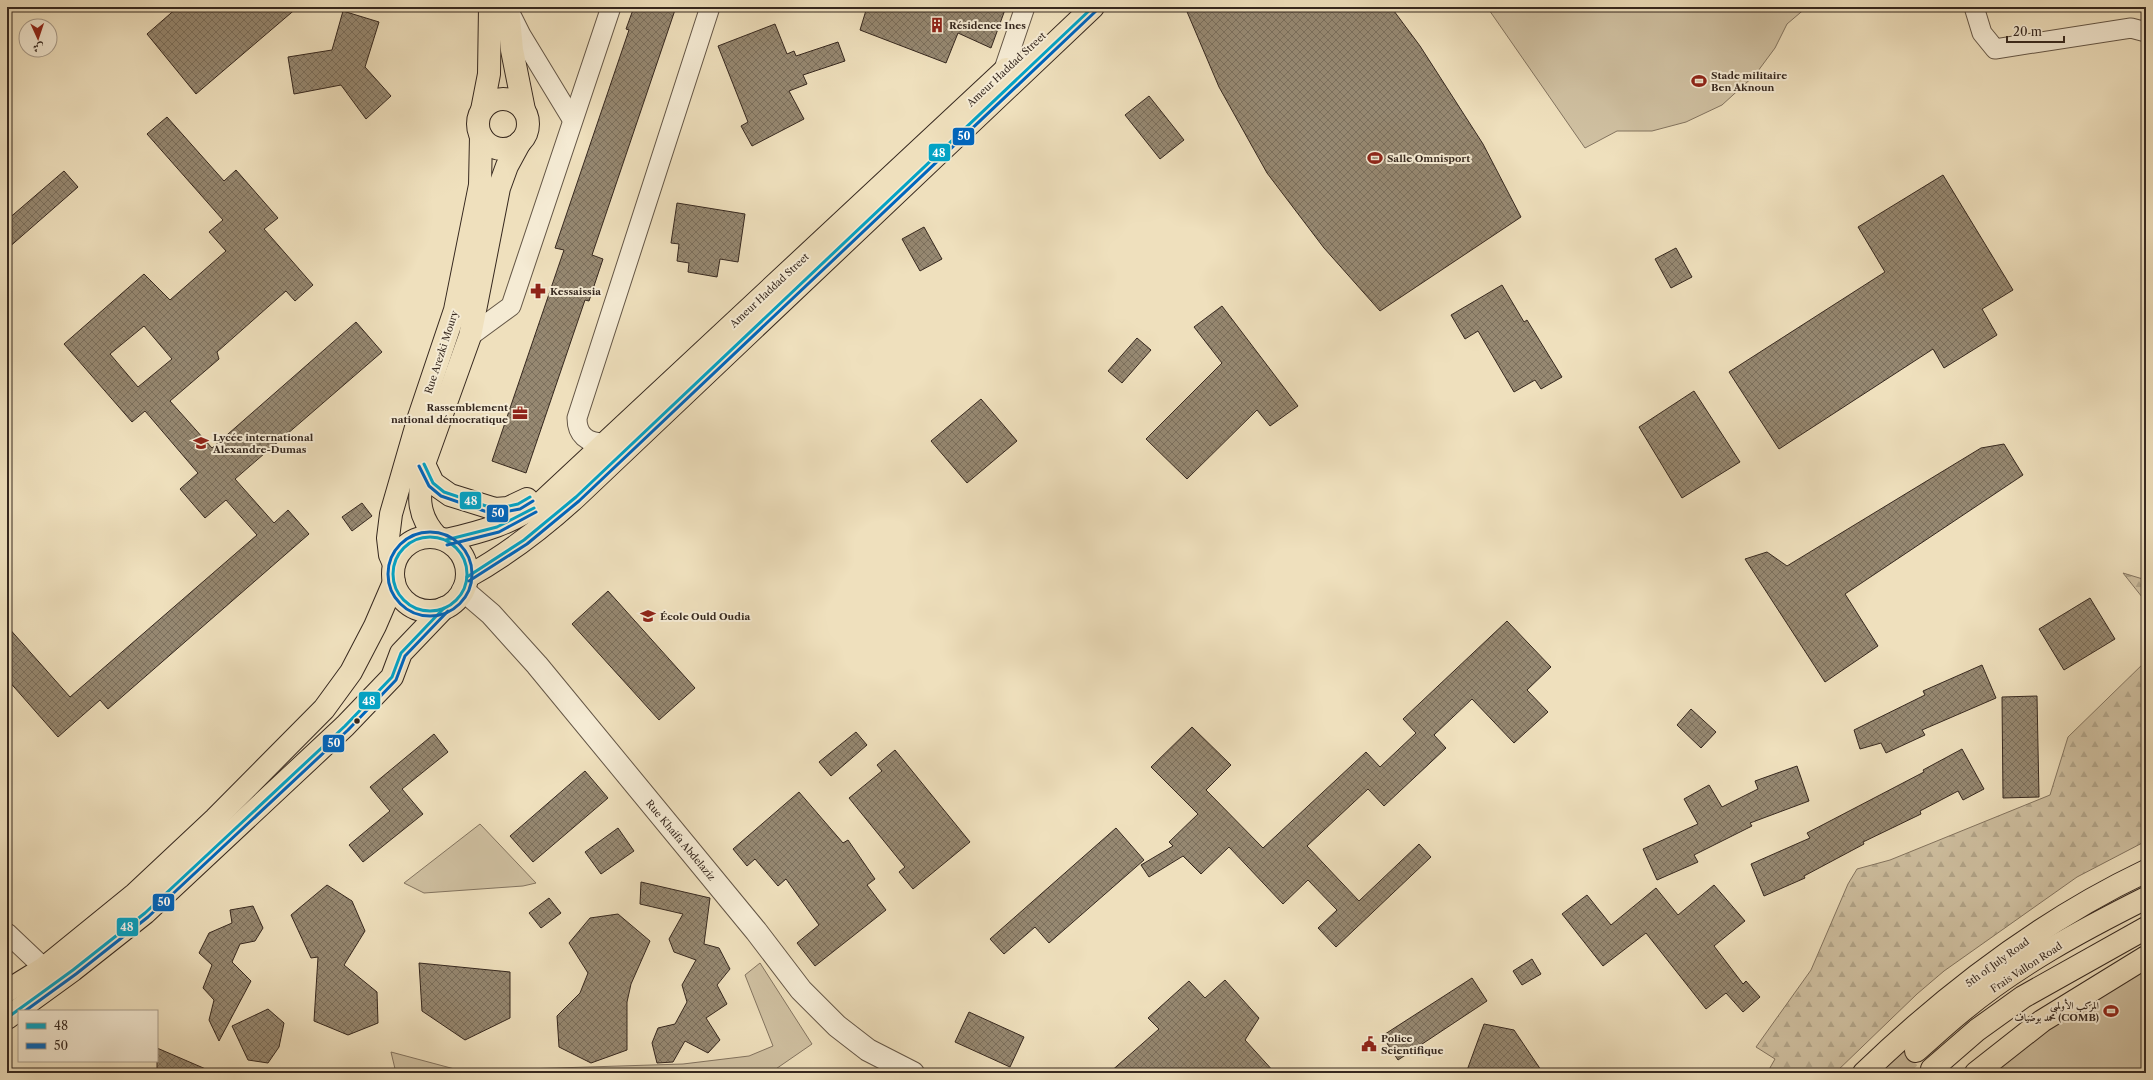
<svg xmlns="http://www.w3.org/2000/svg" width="2153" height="1080" viewBox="0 0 2153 1080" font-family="'Libre Caslon Text',Amiri,serif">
  <defs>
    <pattern id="forest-firs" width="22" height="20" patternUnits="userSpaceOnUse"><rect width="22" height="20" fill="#d0c1a2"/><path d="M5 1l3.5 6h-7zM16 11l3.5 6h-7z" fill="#b3a68b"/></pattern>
    <pattern id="building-cross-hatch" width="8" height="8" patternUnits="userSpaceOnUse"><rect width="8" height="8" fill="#968871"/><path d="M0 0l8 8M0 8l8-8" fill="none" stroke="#7b6f5c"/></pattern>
  </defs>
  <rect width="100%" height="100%" fill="#efe0bd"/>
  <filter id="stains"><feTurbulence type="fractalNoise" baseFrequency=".005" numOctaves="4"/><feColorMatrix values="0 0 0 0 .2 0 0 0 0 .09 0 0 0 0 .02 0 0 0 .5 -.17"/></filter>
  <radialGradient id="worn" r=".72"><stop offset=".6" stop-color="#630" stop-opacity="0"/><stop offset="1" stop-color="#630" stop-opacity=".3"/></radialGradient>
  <g fill="#d0c1a2" stroke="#837460">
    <path d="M1487,7H1807L1787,24L1775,48L1755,75L1722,105L1686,122L1652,131H1617L1585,148Z"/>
    <path d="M480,824L536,883L523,886L424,893L404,883Z"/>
    <path d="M760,963L812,1044L770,1073H396L391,1052L462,1071L683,1064L749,1056L773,1046L745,975Z"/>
    <path d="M2146,967V1073H1990L2053,1026Z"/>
  </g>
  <g fill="url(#forest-firs)" stroke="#837460">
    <path d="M2123,573L2146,580V602Z"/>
    <path d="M2146,661V841L2077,877L1944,971L1917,994L1835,1073H1767L1775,1059L1756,1047L1811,970L1848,884L1857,869L1890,860L2050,795L2068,737Z"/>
  </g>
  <g fill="url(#building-cross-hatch)" stroke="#36281f" fill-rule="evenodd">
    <path d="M178,7H298L196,94L147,34Z"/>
    <path d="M634,7H676L592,255L603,259L589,301L585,300L526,473L492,461L564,250L555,248L629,30L626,29Z"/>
    <path d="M867,7H1006L991,48L958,33L946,63L860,30Z"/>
    <path d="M1185,7H1391L1420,46L1483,144L1521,217L1380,311L1324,248L1267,173L1219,87Z"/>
    <path d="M343,11L379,22L365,67L391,96L366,119L341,85L294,94L288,57L332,50Z"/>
    <path d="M775,24L787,54L794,51L796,56L838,42L845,61L803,75L807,84L789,91L804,119L752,146L741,126L748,122L718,46Z"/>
    <path d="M1149,96L1184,140L1160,159L1125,115Z"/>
    <path d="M167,117L224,181L236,170L278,218L264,229L313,285L295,301L286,291L217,352L219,359L170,401L212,448L356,322L382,352L235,479L274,523L288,510L309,534L108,709L100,700L58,737L7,679V626L70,697L257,535L226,500L205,518L180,489L198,473L145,411L132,422L64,344L144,274L170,300L226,251L209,232L223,220L147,134ZM144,326L172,359L138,387L110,354Z"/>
    <path d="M64,171L78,187L7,249V220Z"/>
    <path d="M1943,175L2013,290L1982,309L1997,335L1944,368L1933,349L1779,449L1729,372L1885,272L1858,227Z"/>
    <path d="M677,203L745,214L738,262L720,259L717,277L688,272L689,263L677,261L679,244L671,243Z"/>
    <path d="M924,227L942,259L920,271L902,239Z"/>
    <path d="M1676,248L1692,277L1671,288L1655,259Z"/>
    <path d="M1502,285L1524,322L1527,320L1562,377L1541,389L1535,380L1514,392L1478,331L1465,339L1451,315Z"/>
    <path d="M1222,306L1298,406L1270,426L1257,410L1187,479L1146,439L1222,363L1194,327Z"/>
    <path d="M1137,338L1151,350L1122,383L1108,371Z"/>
    <path d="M1694,391L1740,462L1682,498L1639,427Z"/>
    <path d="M981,399L1017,441L967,483L931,441Z"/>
    <path d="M2004,444L2023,475L1845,594L1878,646L1825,682L1745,559L1767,552L1787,566L1981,448Z"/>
    <path d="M362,503L372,516L352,531L342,517Z"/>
    <path d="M608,591L695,688L659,720L572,624Z"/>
    <path d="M2090,598L2115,639L2064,670L2039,629Z"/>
    <path d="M1507,621L1551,667L1527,690L1548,712L1514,743L1472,699L1434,735L1446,748L1384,806L1368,789L1307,846L1359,901L1419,844L1431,857L1336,947L1318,928L1337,910L1308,880L1283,904L1229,847L1201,874L1183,856L1149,877L1141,865L1173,846L1169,842L1198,814L1151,767L1192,727L1231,765L1206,790L1263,848L1366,752L1380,767L1416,733L1403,719Z"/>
    <path d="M1982,665L1996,698L1922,730L1925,735L1886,753L1881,743L1860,749L1854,730L1925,695L1923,691Z"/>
    <path d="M2037,696L2039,797L2003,798L2002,697Z"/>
    <path d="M1691,709L1716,732L1701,748L1677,725Z"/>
    <path d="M856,732L867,745L831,776L819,762Z"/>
    <path d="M434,734L448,752L402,789L423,814L363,862L349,845L390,811L370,787Z"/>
    <path d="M1962,749L1984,789L1963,800L1958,791L1920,811L1921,814L1863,842L1864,844L1804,876L1805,878L1764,896L1751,864L1810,838L1807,833L1924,772L1923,770Z"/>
    <path d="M895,750L970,842L913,889L899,872L905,867L849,798L882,771L877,765Z"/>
    <path d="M1797,766L1809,801L1750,823L1752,826L1694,855L1698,862L1657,880L1643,849L1698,824L1684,799L1709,785L1722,807L1758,789L1755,781Z"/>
    <path d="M585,771L608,798L533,862L510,836Z"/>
    <path d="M799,792L843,843L848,840L875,879L867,885L886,910L815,966L797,943L819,925L786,879L778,886L755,859L747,866L733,849Z"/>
    <path d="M618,828L634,851L601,874L585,852Z"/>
    <path d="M1116,828L1144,860L1049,943L1035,927L1004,954L990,939Z"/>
    <path d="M641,882L710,898L704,944L719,948L730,969L717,985L727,1004L706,1018L720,1040L708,1053L685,1041L673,1062L657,1063L652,1043L658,1028L675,1024L687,1002L682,985L696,960L674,952L669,939L683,914L640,904Z"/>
    <path d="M327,885L352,901L365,931L344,965L377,992L378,1023L348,1035L314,1021L318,957L311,958L291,915Z"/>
    <path d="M1714,885L1745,921L1714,946L1743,984L1746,981L1760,997L1743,1012L1726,993L1706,1009L1646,933L1603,966L1562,914L1587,895L1611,925L1656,888L1678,915Z"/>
    <path d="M549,898L561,913L541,928L529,913Z"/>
    <path d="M253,906L263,928L255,941L240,944L232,962L251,981L219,1041L209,1020L214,1000L203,988L212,965L199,953L209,933L232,923L230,910Z"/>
    <path d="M618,914L650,941L631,984L627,1002V1050L591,1063L559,1047L557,1016L580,993L588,973L569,943L590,918Z"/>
    <path d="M1532,959L1541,974L1522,985L1513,971Z"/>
    <path d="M419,963L510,972V1018L465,1040L422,1011Z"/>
    <path d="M1472,978L1487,1001L1398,1060L1382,1036Z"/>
    <path d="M1225,980L1259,1018L1245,1040L1275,1073H1109L1159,1029L1148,1018L1189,981L1205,998Z"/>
    <path d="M268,1009L284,1023L279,1047L268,1063L248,1060L232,1026Z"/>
    <path d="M969,1012L1024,1037L1010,1067L955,1042Z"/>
    <path d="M1484,1024L1514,1030L1543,1073H1466Z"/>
    <path d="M157,1048L215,1073H157Z"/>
  </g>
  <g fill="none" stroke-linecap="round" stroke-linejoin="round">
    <path stroke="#cabb9d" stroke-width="22" stroke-dasharray="22 11" stroke-linecap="butt" d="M1894,1073L1916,1051"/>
    <g stroke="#645646" stroke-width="21">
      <g id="minor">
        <path d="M1974,7L1982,33L1995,49L2131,28L2146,32"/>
        <path d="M510,13L521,35L572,119"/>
        <path d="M1003,72L1025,7"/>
        <path d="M470,336L511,306L611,7"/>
        <path d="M604,443C587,443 577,435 577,418L710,7"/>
        <path d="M7,933L44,968"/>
      </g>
    </g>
    <g stroke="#645646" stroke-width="24">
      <path id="tertiary" d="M463,590L491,614L537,665L756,931L801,990L837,1026L868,1050L913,1073"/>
    </g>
    <g stroke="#36281f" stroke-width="24">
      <g id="primary">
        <path d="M508,7L512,50L524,110"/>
        <circle cx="503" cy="124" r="25"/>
        <path d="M482,110L489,74L490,7"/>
        <path d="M424,464L433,483L450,495L495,509L508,508L527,499"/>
        <path d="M437,537C415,514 419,493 424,464L470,336L499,188L507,166L520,142"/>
        <circle cx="430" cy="574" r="37"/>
        <path d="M446,540C482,532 513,523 543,501L1006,69"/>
        <path d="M394,564L390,555L388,538L391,514L419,417L455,310L480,185L481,136"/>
        <path d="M467,577C507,555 542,528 576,497L1093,7"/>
        <path d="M7,991L44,968L135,894L215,819L324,709L351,672L375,626L394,582"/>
        <path d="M7,1018L73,970L145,913L345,726L392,677L401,653L444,608"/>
      </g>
    </g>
    <g stroke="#36281f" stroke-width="24">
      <g id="trunk">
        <path d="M1916,1051C1932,1037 1946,1024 1962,1011C2017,965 2082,930 2146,898"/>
        <path d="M1932,1069L1977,1030L2023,997L2146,928"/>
        <path d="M1864,1073C1947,993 2041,921 2146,871"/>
        <path d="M1976,1073L2042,1021L2146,957"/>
      </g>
    </g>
    <use href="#minor" stroke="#f5ebd4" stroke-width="19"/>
    <use href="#tertiary" stroke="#f5ebd4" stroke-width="22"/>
    <use href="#primary" stroke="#efe0bd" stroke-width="22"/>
    <use href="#trunk" stroke="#efe0bd" stroke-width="22"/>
    <g stroke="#f5ebd4" stroke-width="6">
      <g id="bus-1">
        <path d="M424,464L433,483L444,492L495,509L518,504L530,497"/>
        <circle cx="430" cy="574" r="37"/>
        <path d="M446,540L497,527L534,508"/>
        <path d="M467,577L524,540L576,497L1093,7"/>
        <path d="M7,1018L73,970L145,913L345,726L392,677L401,653L444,608"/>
      </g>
    </g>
    <g stroke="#f5ebd4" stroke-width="6">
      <g id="bus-2">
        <path d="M419,466L429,486L441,496L493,514L520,509L533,501"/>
        <circle cx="430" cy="574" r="42"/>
        <path d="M447,545L499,532L536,512"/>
        <path d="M469,581L527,544L579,501L1096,11"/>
        <path d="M25,1011L76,974L148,917L348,730L396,680L405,656L448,611"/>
      </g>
    </g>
    <use href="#bus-1" stroke="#03a3c5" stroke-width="3"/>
    <use href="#bus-2" stroke="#0065bd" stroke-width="3"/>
  </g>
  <defs>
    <g id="building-bare" transform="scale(1.2)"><path d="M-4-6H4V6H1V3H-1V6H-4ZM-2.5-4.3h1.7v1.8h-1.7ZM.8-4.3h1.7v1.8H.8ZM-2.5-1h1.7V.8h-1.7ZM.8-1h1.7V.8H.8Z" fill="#8f2418" stroke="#f5ebd4" stroke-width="2.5" paint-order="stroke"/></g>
    <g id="stadium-bare" transform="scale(1.2)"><path d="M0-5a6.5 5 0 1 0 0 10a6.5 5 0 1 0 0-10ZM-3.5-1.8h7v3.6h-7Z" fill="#8f2418" stroke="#f5ebd4" stroke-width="2.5" paint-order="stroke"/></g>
    <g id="pharmacy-bare" transform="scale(1.2)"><path d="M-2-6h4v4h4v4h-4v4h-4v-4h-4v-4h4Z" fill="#8f2418" stroke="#f5ebd4" stroke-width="2.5" paint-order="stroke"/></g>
    <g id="office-bare" transform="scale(1.2)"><path d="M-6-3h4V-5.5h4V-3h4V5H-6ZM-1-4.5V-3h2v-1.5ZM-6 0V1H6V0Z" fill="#8f2418" stroke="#f5ebd4" stroke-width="2.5" paint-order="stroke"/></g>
    <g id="school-bare" transform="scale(1.2)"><path d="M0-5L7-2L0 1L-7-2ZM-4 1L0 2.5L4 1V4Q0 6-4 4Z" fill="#8f2418" stroke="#f5ebd4" stroke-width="2.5" paint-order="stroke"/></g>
    <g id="civic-bare" transform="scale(1.2)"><path d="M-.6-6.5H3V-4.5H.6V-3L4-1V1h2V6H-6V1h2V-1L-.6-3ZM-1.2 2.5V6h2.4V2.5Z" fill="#8f2418" stroke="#f5ebd4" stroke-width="2.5" paint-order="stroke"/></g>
  </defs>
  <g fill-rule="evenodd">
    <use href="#building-bare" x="937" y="25"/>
    <use href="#stadium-bare" x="1699" y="81"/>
    <use href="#stadium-bare" x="1375" y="158"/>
    <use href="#pharmacy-bare" x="538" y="291"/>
    <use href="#office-bare" x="520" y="413"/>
    <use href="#school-bare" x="201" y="443"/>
    <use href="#school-bare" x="648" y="616"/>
    <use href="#stadium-bare" x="2111" y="1011"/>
    <use href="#civic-bare" x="1369" y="1044"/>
  </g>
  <circle fill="#36281f" stroke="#f5ebd4" stroke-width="1.5" cx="357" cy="721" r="3.5"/>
  <g text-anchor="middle" stroke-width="4" stroke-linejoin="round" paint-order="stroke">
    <g font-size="10" font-weight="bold" fill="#36281f" stroke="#f5ebd4" text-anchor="start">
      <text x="949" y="29">Résidence Ines</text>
      <text x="1711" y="79">Stade militaire<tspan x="1711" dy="12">Ben Aknoun</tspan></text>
      <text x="1387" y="162">Salle Omnisport</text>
      <text x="550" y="295">Kessaissia</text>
      <text x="508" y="411" text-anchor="end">Rassemblement<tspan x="508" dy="12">national démocratique</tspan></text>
      <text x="213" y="441">Lycée international<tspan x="213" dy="12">Alexandre-Dumas</tspan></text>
      <text x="660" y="620">École Ould Oudia</text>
      <text x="2099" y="1009" text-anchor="end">المركب الأولمبي<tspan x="2099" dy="12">محمد بوضياف (COMB)</tspan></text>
      <text x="1381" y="1042">Police<tspan x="1381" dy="12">Scientifique</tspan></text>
    </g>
    <g font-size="10" fill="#36281f" stroke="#f5ebd4">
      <text transform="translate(1006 69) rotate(-43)" y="4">Ameur Haddad Street</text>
      <text transform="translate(769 290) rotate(-43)" y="4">Ameur Haddad Street</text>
      <text transform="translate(441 352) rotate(-72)" y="4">Rue Arezki Moury</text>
      <text transform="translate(681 840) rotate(50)" y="4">Rue Khaifa Abdelaziz</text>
      <text transform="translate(1997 962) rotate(-36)" y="4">5th of July Road</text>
      <text transform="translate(2026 967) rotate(-33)" y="4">Frais Vallon Road</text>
    </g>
  </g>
  <g stroke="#f5ebd4" stroke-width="1.5">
    <rect x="952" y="127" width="23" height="19" rx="4" fill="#0065bd"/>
    <rect x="928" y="143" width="23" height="19" rx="4" fill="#03a3c5"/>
    <rect x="459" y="491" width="23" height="19" rx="4" fill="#03a3c5"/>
    <rect x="486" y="504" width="23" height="19" rx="4" fill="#0065bd"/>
    <rect x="358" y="691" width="23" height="19" rx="4" fill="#03a3c5"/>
    <rect x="322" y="734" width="23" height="19" rx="4" fill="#0065bd"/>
    <rect x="152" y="893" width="23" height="19" rx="4" fill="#0065bd"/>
    <rect x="116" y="917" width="23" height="20" rx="4" fill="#03a3c5"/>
  </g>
  <g font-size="11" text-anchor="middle" font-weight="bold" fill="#fff">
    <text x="964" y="140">50</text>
    <text x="939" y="157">48</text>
    <text x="471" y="505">48</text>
    <text x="498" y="517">50</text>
    <text x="369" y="705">48</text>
    <text x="334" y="747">50</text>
    <text x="164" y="906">50</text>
    <text x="127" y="931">48</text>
  </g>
  <rect width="2153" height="1080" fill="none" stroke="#efe0bd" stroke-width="24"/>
  <rect x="8" y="8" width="2137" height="1064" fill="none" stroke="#36281f" stroke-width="2"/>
  <rect x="12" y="12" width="2129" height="1056" fill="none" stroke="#36281f"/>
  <rect x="18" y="1010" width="140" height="52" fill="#f5ebd4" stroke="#a99d8c"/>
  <rect x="26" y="1023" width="20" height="6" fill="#03a3c5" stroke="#a99d8c"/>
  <text x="54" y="1030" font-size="12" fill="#36281f">48</text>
  <rect x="26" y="1043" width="20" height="6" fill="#0065bd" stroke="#a99d8c"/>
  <text x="54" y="1050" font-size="12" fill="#36281f">50</text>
  <g transform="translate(38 38) rotate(177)"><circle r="19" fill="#f5ebd4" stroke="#a99d8c"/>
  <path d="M0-3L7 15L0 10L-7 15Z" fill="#8f2418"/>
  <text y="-6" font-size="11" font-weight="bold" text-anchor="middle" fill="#36281f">ش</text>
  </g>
  <path d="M2007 36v6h57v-6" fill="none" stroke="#36281f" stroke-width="2"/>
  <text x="2013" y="36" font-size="12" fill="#36281f" stroke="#f5ebd4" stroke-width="3" paint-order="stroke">20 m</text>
  <rect width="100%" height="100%" filter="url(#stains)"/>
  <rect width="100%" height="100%" fill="url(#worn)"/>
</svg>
